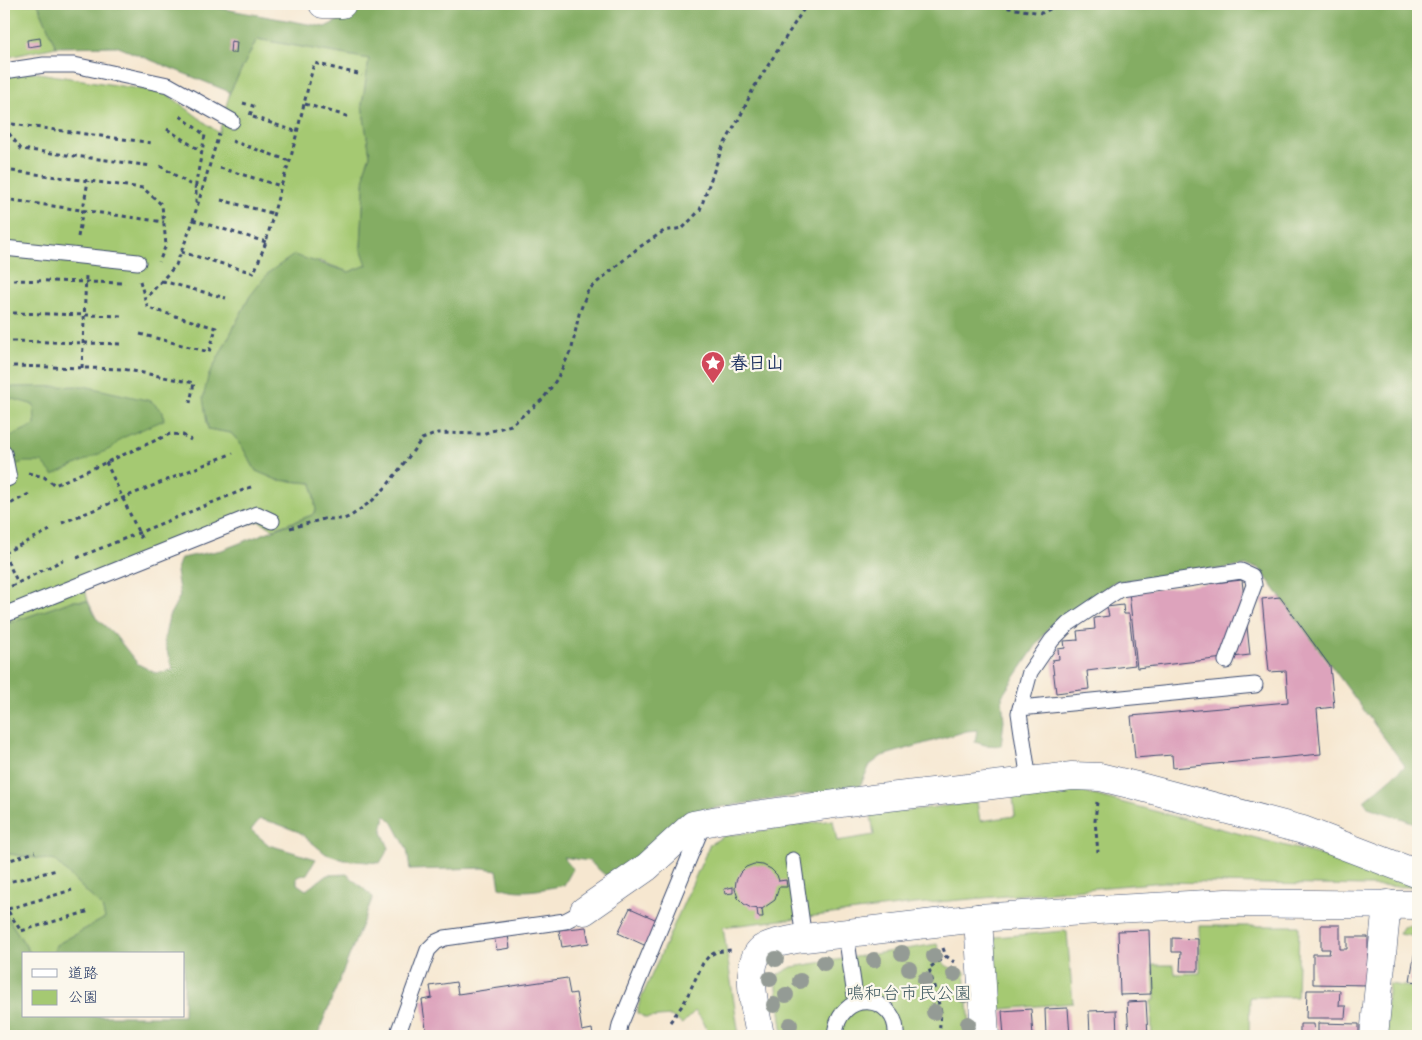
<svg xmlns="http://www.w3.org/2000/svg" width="1422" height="1040" viewBox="0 0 1422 1040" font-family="'Balsamiq Sans','Klee One',sans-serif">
  <rect width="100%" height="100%" fill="#fbf7ec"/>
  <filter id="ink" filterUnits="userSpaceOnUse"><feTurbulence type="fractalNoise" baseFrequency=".02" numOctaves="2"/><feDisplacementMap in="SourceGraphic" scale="10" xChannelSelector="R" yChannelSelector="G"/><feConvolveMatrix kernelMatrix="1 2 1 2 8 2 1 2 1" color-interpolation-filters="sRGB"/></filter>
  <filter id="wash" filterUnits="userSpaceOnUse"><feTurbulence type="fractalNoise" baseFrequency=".0096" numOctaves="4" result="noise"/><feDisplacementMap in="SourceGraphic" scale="20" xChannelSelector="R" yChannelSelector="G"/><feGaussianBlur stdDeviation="1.12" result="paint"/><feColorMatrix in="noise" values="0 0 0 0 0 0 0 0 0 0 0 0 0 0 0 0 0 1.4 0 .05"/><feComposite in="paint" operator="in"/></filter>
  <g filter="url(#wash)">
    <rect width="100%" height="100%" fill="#f6e7d0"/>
    <g fill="#a5c972" stroke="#607c68">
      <path d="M4,4H38L56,47L4,58Z"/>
      <path d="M257,39L370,59L362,105L370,155L365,169L361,248L368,265L349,272L319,261L250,296L208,377V429L231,433L240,443L256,471L277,480L312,483L316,511L312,515L273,529L259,521L82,578L88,601H72L4,625V76L32,72L166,93L219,133L230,92Z"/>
      <path d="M1079,791L1418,881V887L1164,882L915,904L723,927L739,1036H710L703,1021L695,1011L682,1024L671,1016L645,1018L638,1013V1008L640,1001L710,844L724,836L833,820L837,841L874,835L871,815L977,802L980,821L1015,816L1013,797Z"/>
      <path d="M4,853L55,861L102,907L105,918L56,945L53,954H31L4,912Z"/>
      <path d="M1418,922V937L1399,934L1403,927Z"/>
      <path d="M1200,926H1299L1297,997H1250L1249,1036H1152L1151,1001L1155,1000L1153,965H1174L1175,974L1200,973Z"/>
      <path d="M1064,931L1067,932L1073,1003L991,1010L987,948L996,937Z"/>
      <path d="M937,944C944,967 942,966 965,972L971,1036H783L776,980L779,974L792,967Z"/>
      <path d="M1389,984L1418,988V1036H1383Z"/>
    </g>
    <g fill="#84ad64" stroke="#506e61">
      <path d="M38,4H196L325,27L372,4H1418V824L1368,807L1364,801L1405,766L1259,568L1245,566L1114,582L1048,628L1002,696L1004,721L1001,746L985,745L975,742L977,730L967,731L882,756L870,765L860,786L701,810L616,874L605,875L589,861L563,857L573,869L564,885C543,889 521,895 500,887L497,870L483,868L410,870L407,849L393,823L385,815L382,832L389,848L380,863L344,860L326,854L299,832L275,823L260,819L251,830L269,845L316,859L307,874L297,877V884L306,890L327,875L347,874L373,897L317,1036H4V912L31,954H24V1016H184V954H53L56,945L105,918L102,907L55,861L4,853V625L72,601H88L96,618L114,634L138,664L156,673L173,670L164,641L169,616L180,596L176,572L181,558L222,550L312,515L316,510L312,483L277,480L256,471L240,443L231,433L208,429L203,398L208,377L250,296L269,272L294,255L349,272L367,265L361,248L365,169L370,155L362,105L369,59L257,39L230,92L116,46L56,47Z"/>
      <path d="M84,386L151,401L163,412L164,420L122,438L112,448L53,475L42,462H24L10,466L6,450L8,437L35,425L34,405L6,397L8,387Z"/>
    </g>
    <g id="blocks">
      <g fill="#dda3bc">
        <path d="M40,38L41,45L28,47L27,40Z"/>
        <path d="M231,41L237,42L236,53H230Z"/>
        <path d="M1242,580L1250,655L1137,668L1129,592Z"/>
        <path d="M1280,597L1330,666L1334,707L1317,709L1321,754L1173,768L1172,755L1135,758L1131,716L1288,702L1286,671L1269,672L1262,599Z"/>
        <path d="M1123,605L1124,614H1129L1135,665L1087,671L1089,689L1056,693L1052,660L1059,659L1058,649L1065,648L1064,641L1078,640L1077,631L1095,629L1094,618L1109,616L1107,607Z"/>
        <path d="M754,864L763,865L771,869L777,875L779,881L786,880L787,887H779L775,900L762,909L751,908L744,904L738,898L735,889L736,881L740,873L746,867Z"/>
        <path d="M733,887V893L725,894L724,889Z"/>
        <path d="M630,908L666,924L655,950L618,933Z"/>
        <path d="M757,909H762L763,917H758Z"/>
        <path d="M1321,925H1340V949H1347V937H1368V985L1313,984V954H1329L1330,949H1321Z"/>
        <path d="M586,927L589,943L562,947L559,930Z"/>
        <path d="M1149,930L1151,994L1120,995L1118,931Z"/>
        <path d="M508,935L510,948L497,950L494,937Z"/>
        <path d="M1172,938L1198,939V971H1180L1181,952H1172Z"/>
        <path d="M1415,950L1418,951V982L1410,981Z"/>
        <path d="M567,978L570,994L576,993L582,1031L592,1029L593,1036H427L422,1000L432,998L430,986L456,982L458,994Z"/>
        <path d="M1307,990H1340L1339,1006H1346L1345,1018H1306Z"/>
        <path d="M1146,1001L1148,1036H1129L1127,1002Z"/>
        <path d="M1068,1008L1070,1036H1046L1045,1009Z"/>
        <path d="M1031,1009L1033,1036H1004L1002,1011Z"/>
        <path d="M1116,1010L1117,1036H1090L1089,1011Z"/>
        <path d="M1318,1023L1359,1024V1036H1318Z"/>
        <path d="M1300,1024H1314L1315,1036H1300Z"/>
      </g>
    </g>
  </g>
  <g filter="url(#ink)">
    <use href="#blocks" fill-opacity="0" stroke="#3c4b6f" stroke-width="1"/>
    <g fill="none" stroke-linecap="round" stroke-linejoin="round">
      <g stroke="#3c4b6f" stroke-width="17">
        <g id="service">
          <path d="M4,71L44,65H74L168,85L232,121"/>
          <path d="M4,248L138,262"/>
          <path d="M4,453L9,478L4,480"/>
          <path d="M4,615L257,514L272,521"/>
          <path d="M1020,708L1255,685"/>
          <path d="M1029,781L1019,713L1030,672L1052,640L1068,624L1120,589L1241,571L1252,576L1254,585L1226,661"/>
          <path d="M793,860L804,939"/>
          <path d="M846,934L856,1003"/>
          <path d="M397,1036L428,950L436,942L445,938L551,923L565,921L584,911"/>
          <path d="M618,1036L620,1025L704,822"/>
          <path d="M835,1036C838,987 899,994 896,1036"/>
        </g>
      </g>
      <g stroke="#3c4b6f" stroke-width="29">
        <g id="minor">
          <path d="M584,911L647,867L693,825L718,820L871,799L1072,776L1100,777L1137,786L1303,830L1418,874"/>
          <path d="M978,918L985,1036"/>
          <path d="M760,1036C757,1014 742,965 762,949C772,942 785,942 796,939L978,918L1098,910L1226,903L1418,905"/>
          <path d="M1374,1036L1387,904"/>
        </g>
      </g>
      <g stroke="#3c4b6f" stroke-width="29">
        <path id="tertiary" d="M323,4H342"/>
      </g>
      <g stroke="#3c4b6f" stroke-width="3" stroke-dasharray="4 4" stroke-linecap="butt">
        <path d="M992,4L1009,8L1042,13L1060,4"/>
        <path d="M243,103L253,106L250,116L298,132"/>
        <path d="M305,104L350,117"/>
        <path d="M180,116L205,135L196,183V206"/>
        <path d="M4,123L153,143"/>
        <path d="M4,127L21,149L152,166"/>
        <path d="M167,129L202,152"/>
        <path d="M232,141L290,161"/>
        <path d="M160,166L196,188"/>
        <path d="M220,168L281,186"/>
        <path d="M4,170L143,188L162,205L166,245L159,262"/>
        <path d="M4,199L164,222"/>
        <path d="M221,200L275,214"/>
        <path d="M193,220L266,242"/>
        <path d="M78,237L88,181"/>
        <path d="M181,252L254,273L266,242L281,186L290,161L314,63L362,75"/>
        <path d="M13,280L125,283"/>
        <path d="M140,281L145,299L176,265L191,227L219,134"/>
        <path d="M162,281L226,298"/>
        <path d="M13,313L124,316"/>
        <path d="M140,334L209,352L216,328L148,308L145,299"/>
        <path d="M12,341L123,344"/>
        <path d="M13,366L123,369L194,383L190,403"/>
        <path d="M82,368L86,275"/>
        <path d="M106,462L142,540"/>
        <path d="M28,473L44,477L55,485L170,434L183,435L191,440"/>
        <path d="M4,507L29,494"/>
        <path d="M62,523L233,453"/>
        <path d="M290,528L324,519H344L351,516L373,500L386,487L422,439L438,433L482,434L511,425L543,399L557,379L572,348L579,314L588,290L638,248L664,231L683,228L700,210L722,148L740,117L753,89L807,4"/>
        <path d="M4,553L50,530"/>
        <path d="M4,554L18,583"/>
        <path d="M77,558L253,486"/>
        <path d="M4,590L63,560"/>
        <path d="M1097,802L1095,821L1098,852"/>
        <path d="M4,862L35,852"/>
        <path d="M4,883L57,870"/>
        <path d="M4,905L21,931L90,911"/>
        <path d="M8,909L72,890"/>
        <path d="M943,948L946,956L954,962"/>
        <path d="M670,1022L684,1003L703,963L709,956L716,952L731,950"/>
        <path d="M939,1036L941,1012L929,968L946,956"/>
      </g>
      <use href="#service" stroke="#fff" stroke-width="15"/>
      <use href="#minor" stroke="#fff" stroke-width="28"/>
      <use href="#tertiary" stroke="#fff" stroke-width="28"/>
    </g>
    <g fill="#949b95">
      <circle cx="902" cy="953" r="8"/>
      <circle cx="934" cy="956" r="8"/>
      <circle cx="776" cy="959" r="8"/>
      <circle cx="874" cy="960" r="8"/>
      <circle cx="824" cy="963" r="8"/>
      <circle cx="909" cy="969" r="8"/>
      <circle cx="954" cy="974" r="8"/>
      <circle cx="770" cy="979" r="8"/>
      <circle cx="925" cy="980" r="8"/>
      <circle cx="800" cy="981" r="8"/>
      <circle cx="786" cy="995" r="8"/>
      <circle cx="964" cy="995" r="8"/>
      <circle cx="774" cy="1005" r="8"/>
      <circle cx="934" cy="1012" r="8"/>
      <circle cx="968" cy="1024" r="8"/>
      <circle cx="790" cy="1025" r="8"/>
    </g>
  </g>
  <defs>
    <g id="sight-pin" transform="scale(1.25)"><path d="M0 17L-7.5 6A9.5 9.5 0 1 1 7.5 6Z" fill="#d1495b" stroke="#fbf7ec"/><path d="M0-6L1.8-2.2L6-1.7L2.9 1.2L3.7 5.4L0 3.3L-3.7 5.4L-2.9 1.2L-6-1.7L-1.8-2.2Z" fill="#fff"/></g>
  </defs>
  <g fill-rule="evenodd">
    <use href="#sight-pin" x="713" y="363"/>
  </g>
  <g text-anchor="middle" stroke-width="4.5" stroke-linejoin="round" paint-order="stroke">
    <g font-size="18" font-weight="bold" fill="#1b2f5e" stroke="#fbf7ec" text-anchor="start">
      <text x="730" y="369">春日山</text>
    </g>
    <g font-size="18" fill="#445d64" stroke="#fbf7ec">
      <text x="909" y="999">鳴和台市民公園</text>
    </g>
  </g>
  <rect width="1422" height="1040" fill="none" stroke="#fbf7ec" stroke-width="20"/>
  <rect x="22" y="952" width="162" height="65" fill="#fbf7ec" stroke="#a1a7b3"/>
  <rect x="32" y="969" width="25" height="8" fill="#ffffff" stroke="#a1a7b3"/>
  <text x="68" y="978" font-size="15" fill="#1b2f5e">道路</text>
  <rect x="32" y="990" width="25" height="15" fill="#a5c972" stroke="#a1a7b3"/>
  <text x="68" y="1002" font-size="15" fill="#1b2f5e">公園</text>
</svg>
